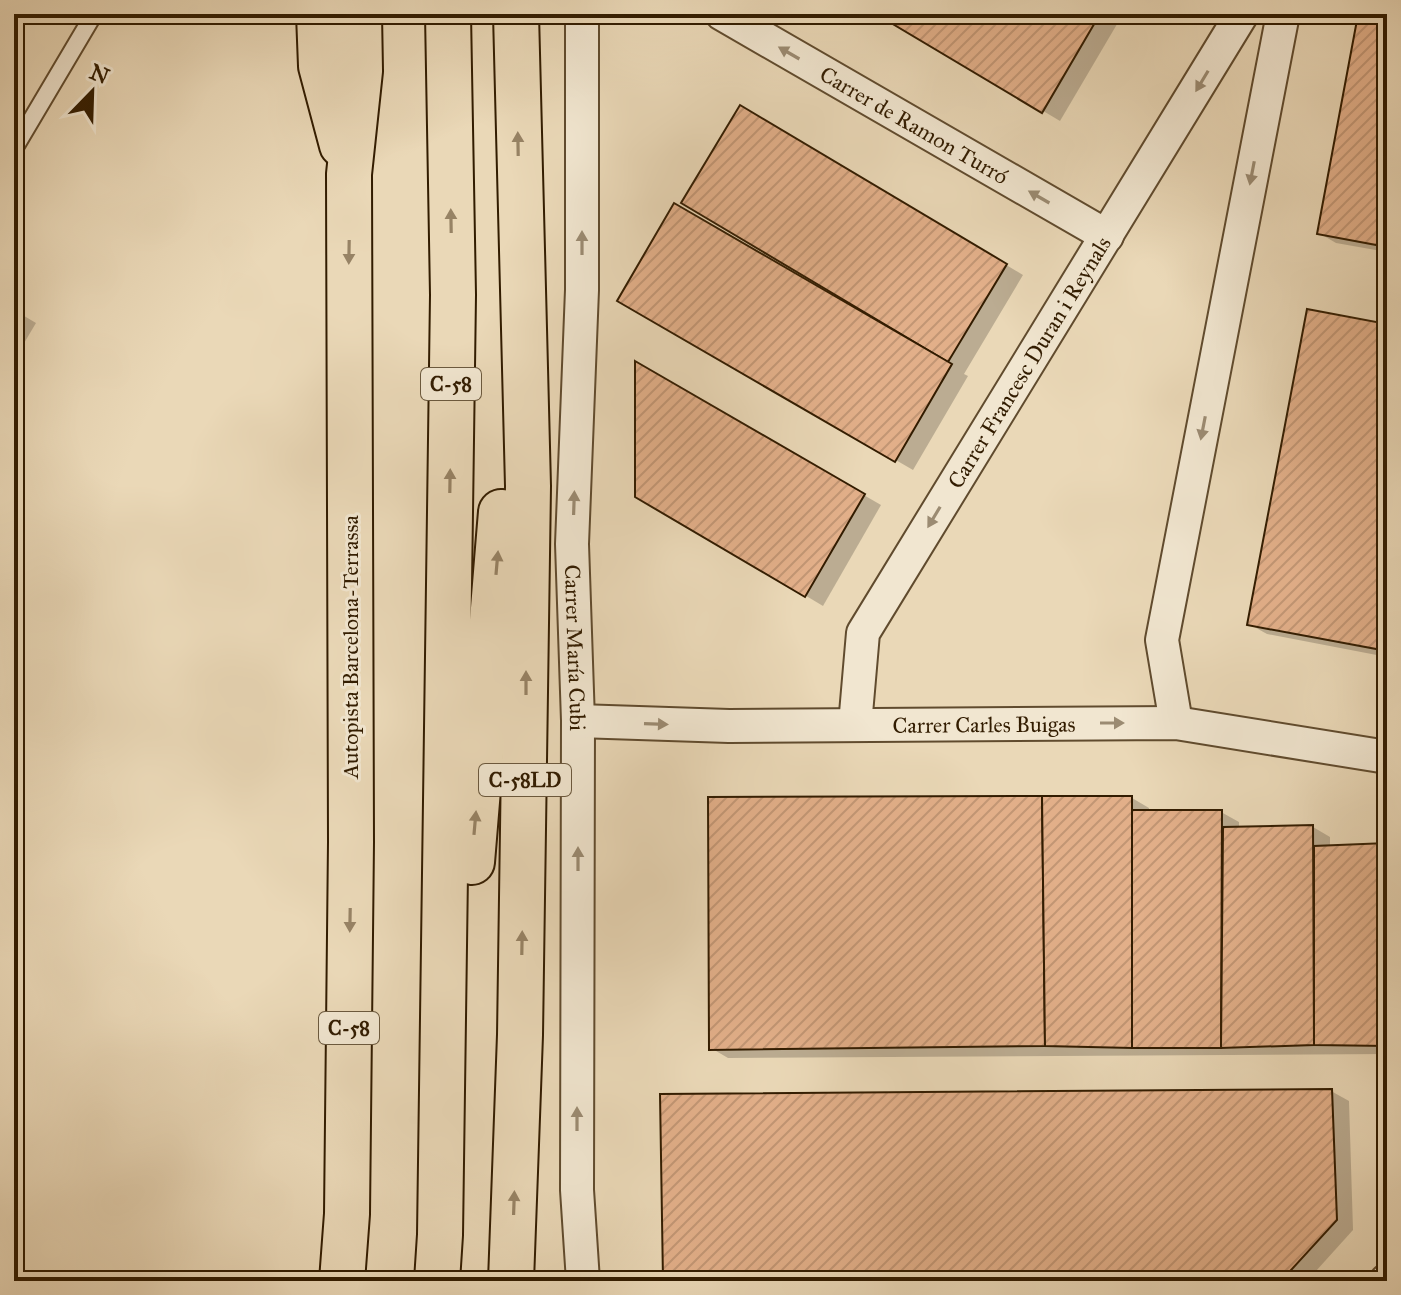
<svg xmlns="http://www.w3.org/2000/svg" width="1401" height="1295" viewBox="0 0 1401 1295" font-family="'IM FELL Great Primer',serif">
  <defs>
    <pattern id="building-hatch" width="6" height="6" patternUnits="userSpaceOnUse" patternTransform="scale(2)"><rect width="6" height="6" fill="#e2af89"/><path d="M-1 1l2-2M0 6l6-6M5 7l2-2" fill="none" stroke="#c29674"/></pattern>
  </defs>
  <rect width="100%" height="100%" fill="#ead8b7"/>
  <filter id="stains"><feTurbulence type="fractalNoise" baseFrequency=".0025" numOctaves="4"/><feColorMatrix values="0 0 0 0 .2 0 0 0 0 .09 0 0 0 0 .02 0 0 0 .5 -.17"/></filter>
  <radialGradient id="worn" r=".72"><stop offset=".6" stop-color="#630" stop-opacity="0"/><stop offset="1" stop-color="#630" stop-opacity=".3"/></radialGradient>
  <g fill="#0003">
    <path d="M880,14H1123L1060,121Z"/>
    <path d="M1387,28V252L1336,243L1319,233Z"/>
    <path d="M741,107L1023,275L964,374L968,376L913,470L620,300L867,318L869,314Z"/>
    <path d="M14,310L36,323L14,360Z"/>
    <path d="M1387,327V657L1267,634L1249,624Z"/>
    <path d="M637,364L881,505L823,606L637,495Z"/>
    <path d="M1132,798L1149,808V812H1221L1239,822V829L1313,827L1330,837V847L1387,845V1054L728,1058L711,1048Z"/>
    <path d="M1331,1091L1349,1101L1353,1230L1307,1281H665Z"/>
  </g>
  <g fill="url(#building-hatch)" stroke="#321c00" stroke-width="2">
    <path d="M876,14H1100L1042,113Z"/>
    <path d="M1357,20L1387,26V247L1317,234Z"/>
    <path d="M740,105L1007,264L948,362L681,203Z"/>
    <path d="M674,203L952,364L895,462L617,301Z"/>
    <path d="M1307,309L1387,324V651L1247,625Z"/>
    <path d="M635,361L865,494L805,597L635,497Z"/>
    <path d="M1042,796L1045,1046L709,1050L708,797Z"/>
    <path d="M1042,796H1132V1048L1045,1046Z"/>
    <path d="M1132,810H1222L1221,1048H1132Z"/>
    <path d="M1313,825L1314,1045L1221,1048L1223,827Z"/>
    <path d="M1387,843V1046L1314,1045V846Z"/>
    <path d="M1332,1089L1337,1220L1281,1281H663L660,1094Z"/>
  </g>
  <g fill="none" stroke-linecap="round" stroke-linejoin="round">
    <g stroke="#604b2e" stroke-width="20">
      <path id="lane" d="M14,149L94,14"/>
    </g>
    <g stroke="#604b2e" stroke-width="36">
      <g id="street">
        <path id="s1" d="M582,14V290L572,544L578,721L577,1190L583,1281"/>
        <path id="s2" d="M722,14L1107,236"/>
        <path id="s3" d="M578,721L729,726L1176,723L1387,757"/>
        <path d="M1176,723L1162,640L1283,14"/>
        <path id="s4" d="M855,725L863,633L1242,14"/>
        <path d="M1386,1281L1387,1280"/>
      </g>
    </g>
    <g stroke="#321c00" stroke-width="48">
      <g id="highway">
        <path d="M319,14L321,66L342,145"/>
        <path d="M472,862L501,512"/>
        <path d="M342,1281L347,1214L351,842L349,174L360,71L359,14"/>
        <path d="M437,1281L440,1235L453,295L448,14"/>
        <path d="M511,1281L520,1035L528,486L516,14"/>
      </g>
    </g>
    <use href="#lane" stroke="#f1e6d0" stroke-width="16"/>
    <use href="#street" stroke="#f1e6d0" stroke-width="32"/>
    <use href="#highway" stroke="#ead8b7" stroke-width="44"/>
  </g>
  <defs><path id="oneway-solid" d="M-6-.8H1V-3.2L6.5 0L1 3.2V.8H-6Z" transform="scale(2)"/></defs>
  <g fill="#9b8b72">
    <use href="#oneway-solid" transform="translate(789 53) rotate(-150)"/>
    <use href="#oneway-solid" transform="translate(1202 81) rotate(121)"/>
    <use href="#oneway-solid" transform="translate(1252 173) rotate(101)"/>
    <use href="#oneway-solid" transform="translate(1039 197) rotate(-150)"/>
    <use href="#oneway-solid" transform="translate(582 243) rotate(-90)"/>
    <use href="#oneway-solid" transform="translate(1203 428) rotate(101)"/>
    <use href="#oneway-solid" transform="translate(574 503) rotate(-88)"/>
    <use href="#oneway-solid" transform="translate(934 517) rotate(121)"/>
    <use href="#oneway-solid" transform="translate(1112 723)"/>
    <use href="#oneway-solid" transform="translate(656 724) rotate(2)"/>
    <use href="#oneway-solid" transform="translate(578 859) rotate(-90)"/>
    <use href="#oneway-solid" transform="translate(577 1119) rotate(-90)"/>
  </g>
  <g fill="#978365">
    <use href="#oneway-solid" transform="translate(518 144) rotate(-91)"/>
    <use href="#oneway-solid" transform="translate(451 221) rotate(-91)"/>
    <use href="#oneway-solid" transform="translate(349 252) rotate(91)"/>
    <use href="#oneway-solid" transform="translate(450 481) rotate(-89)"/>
    <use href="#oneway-solid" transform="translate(497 563) rotate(-85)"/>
    <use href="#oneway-solid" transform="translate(526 683) rotate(-90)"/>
    <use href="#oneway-solid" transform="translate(475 823) rotate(-85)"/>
    <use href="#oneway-solid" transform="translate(350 920) rotate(91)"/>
    <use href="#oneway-solid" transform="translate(522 943) rotate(-89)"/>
    <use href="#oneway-solid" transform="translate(514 1203) rotate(-88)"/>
  </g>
  <g text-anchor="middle" stroke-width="6" stroke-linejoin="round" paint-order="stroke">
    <g fill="#f1e6d0" stroke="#6b593e" stroke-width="2">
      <rect x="421" y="368" width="60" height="32" rx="6"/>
      <rect x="479" y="764" width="92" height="32" rx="6"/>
      <rect x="319" y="1012" width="60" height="32" rx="6"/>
    </g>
    <g font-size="20" font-weight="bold" fill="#321c00">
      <text x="451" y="391">C-58</text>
      <text x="525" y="787">C-58LD</text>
      <text x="349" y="1035">C-58</text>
    </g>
    <g font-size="22" fill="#321c00" stroke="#f1e6d0">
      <text dy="8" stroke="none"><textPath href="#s2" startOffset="222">Carrer de Ramon Turró</textPath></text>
      <text dy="8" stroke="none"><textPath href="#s4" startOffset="410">Carrer Francesc Duran i Reynals</textPath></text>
      <text transform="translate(350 647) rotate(-90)" y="8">Autopista Barcelona-Terrassa</text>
      <text dy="8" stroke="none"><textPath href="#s1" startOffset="634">Carrer María Cubi</textPath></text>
      <text dy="8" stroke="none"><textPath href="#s3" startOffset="406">Carrer Carles Buigas</textPath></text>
    </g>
  </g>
  <rect width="1401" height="1295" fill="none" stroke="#ead8b7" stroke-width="48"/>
  <rect x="16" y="16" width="1369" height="1263" fill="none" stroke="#321c00" stroke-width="4"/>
  <rect x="24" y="24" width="1353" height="1247" fill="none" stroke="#321c00" stroke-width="2"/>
  <g transform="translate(92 92) rotate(23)" stroke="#f1e6d0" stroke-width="6" paint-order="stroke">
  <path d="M0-6L14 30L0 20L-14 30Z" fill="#321c00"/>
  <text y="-12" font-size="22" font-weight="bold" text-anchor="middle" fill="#321c00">N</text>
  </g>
  <rect width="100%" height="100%" filter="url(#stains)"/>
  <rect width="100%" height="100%" fill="url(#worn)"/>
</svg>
